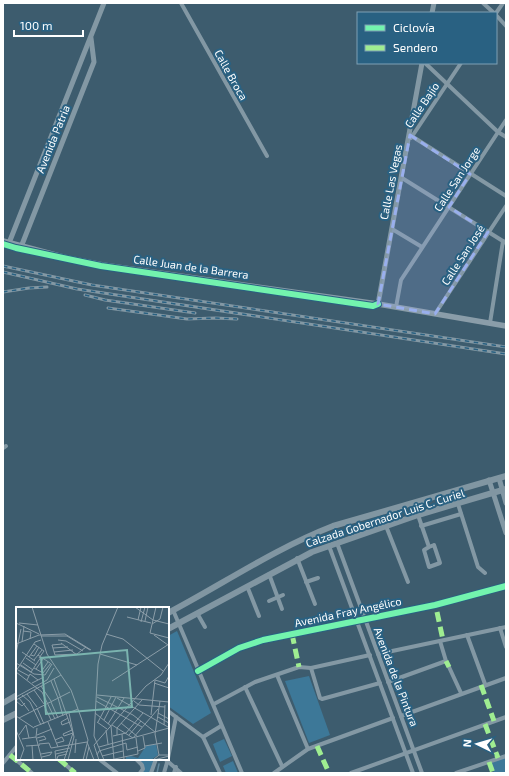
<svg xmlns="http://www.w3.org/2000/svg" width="509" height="776" viewBox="0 0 509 776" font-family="'Exo 2',sans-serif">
  <rect width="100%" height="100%" fill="#3d5c6e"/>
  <g fill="#3d7898">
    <path d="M177,631L211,713L193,724L168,706V636Z"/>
    <path d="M309,676L330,735L309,743L285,681Z"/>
    <path d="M224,739L232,756L220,762L213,744Z"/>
    <path d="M506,756V773H494L490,762Z"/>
    <path d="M137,759H155L150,773H141L143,771Z"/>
    <path d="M233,761L238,773H226L223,766Z"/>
  </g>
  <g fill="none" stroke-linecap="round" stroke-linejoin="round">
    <path stroke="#62889d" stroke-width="1.5" d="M157,773L159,764"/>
    <g stroke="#8398a4" stroke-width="4">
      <path d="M181,3L267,156"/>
      <path d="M483,3L494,13"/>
      <path d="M496,13L503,3"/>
      <path d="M496,15L506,26"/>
      <path d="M425,63L498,132L506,137"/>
      <path d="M410,135L506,196"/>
      <path d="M411,138L461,63"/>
      <path d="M402,178L506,243"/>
      <path d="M392,229L422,247"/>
      <path d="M396,307L401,280L506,120"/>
      <path d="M435,314L506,206"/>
      <path d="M490,323L503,241"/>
      <path d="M3,448L6,446"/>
      <path d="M458,504L478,567L485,573"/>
      <path d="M418,515L429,547L424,550L429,567L440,563L434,545L429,547"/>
      <path d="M386,526L408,582"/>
      <path d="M421,526L461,514"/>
      <path d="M337,543L422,773"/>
      <path d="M329,546L413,773"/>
      <path d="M297,558L315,604"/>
      <path d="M269,574L282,609"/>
      <path d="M306,582L318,578"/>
      <path d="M247,586L259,616"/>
      <path d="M269,601L283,595"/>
      <path d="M173,610L242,773"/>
      <path d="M197,613L205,627"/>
      <path d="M500,628L506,647"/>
      <path d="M467,635L485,684"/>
      <path d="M378,654L506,627"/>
      <path d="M449,667L461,693"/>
      <path d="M311,668L320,698L322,699L380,683"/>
      <path d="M198,671L239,648L263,640L435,605L506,586"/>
      <path d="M277,675L308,749"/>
      <path d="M388,682L446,661L440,641"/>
      <path d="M245,687L282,766"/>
      <path d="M214,704L255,682L299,667L311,668L370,655"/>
      <path d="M168,711L203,737L220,773"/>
      <path d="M401,716L506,678"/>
      <path d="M203,737L221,726"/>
      <path d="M10,755L32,773"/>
      <path d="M168,758L176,717"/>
      <path d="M59,759L75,773"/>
      <path d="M99,759L117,773"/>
      <path d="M136,759L142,765L143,769L140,773"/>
      <path d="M165,759L181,773"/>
      <path d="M3,763L17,746"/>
      <path d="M151,773L156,759"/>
      <path d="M164,773L168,759"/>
      <path d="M174,773L176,767"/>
      <path d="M274,773L308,749L393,718"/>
      <path d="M351,773L506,717"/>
      <path d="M456,773L506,756"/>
    </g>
    <g stroke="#8398a4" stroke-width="5">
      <path d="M432,13L434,3"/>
      <path d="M9,243L104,3"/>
      <path d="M21,247L94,62L91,38"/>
      <path d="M378,304L422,63"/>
      <path d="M499,478L506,503"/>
      <path d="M489,480L506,533"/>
    </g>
    <path stroke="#8a9da9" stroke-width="5.5" d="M3,241L67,258L103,265L378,304L506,326"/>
    <g stroke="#8196a2" stroke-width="6">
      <path d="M168,613C223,584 274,549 333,526L506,476"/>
      <path d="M168,629L312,552L418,515L506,489"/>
      <path d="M3,703L17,695"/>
      <path d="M3,720L17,713"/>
    </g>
    <g stroke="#8398a4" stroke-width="3">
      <g id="rail">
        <path d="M3,266L92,285L506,347"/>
        <path d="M3,272L77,289L506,354"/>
        <path d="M3,292L29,288L47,287"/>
        <path d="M85,295L105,300L195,313"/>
        <path d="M108,308L187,319L215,318L237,319"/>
      </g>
    </g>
    <use href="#rail" stroke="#296182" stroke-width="1.5" stroke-dasharray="4.5" stroke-linecap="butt"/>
    <g stroke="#9fed91" stroke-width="5" stroke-dasharray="10 5" stroke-linecap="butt">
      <path d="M437,612L443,640"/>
      <path d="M292,634L299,667"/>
      <path d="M446,661L449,667"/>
      <path d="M481,685L494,721"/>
      <path d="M485,724L498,758"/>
      <path d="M317,746L329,773"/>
      <path d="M10,755L32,773"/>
      <path d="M59,759L75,773"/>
      <path d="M489,762L493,773"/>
    </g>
    <g stroke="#296182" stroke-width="8">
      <g id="cycleway">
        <path d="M3,244L16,248L101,266L373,306L378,304"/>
        <path d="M198,671L239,648L263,640L435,605L506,586"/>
      </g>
    </g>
    <use href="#cycleway" stroke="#73f3ae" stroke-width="6"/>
  </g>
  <path fill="#99afed" fill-opacity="0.2" stroke="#99afed" stroke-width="3" stroke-dasharray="8 5" stroke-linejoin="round" d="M410,135L470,174L449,207L488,232L435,314L378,304Z"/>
  <g text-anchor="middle" stroke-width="4" stroke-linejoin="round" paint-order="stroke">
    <g font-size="11" fill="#fff" stroke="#296182">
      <text transform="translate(231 75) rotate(61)" y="4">Calle Broca</text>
      <text transform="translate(422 105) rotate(-56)" y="4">Calle Bajío</text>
      <text transform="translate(53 139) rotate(-68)" y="4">Avenida Patria</text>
      <text transform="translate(457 179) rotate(-57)" y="4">Calle San Jorge</text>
      <text transform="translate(391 182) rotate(-79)" y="4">Calle Las Vegas</text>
      <text transform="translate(463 255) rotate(-57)" y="4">Calle San José</text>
      <text transform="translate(191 267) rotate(8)" y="4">Calle Juan de la Barrera</text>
      <text transform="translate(385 518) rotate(-18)" y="4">Calzada Gobernador Luis C. Curiel</text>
      <text transform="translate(348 612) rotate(-12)" y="4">Avenida Fray Angélico</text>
      <text transform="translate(396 677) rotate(69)" y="4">Avenida de la Pintura</text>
    </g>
  </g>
  <g transform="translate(16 607)">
    <rect width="153" height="153" fill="#3d5c6e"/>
    <path d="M140,137L142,148L135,153H110V150L115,149L122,151L130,139Z" fill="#3d7898"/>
    <path fill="none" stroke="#8b9da8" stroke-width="1" d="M16,0L31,47L55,83L66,113L72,133L67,153M119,0L137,13L153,17M140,0L134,26L153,31M111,10L135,16M122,13L125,0M129,14L132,0M125,15L129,0M0,16L23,27M3,16L22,18M136,17L144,12L147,0M7,24L15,25L14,32M90,27L107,32L147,64M138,28L152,38M25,29H51L74,43M42,33L50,34L67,44M6,35L8,19M45,36L61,48M0,37L23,28L49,27L75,43M18,37L28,44L23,51M46,37L36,38L39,48L61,47L70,40M37,41L52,40M6,45L19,54M38,45L57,43M0,46L5,22M84,47L121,58M15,48L18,49L23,40M22,48L34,56M13,50L21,39M10,51L20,58M18,53L26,43M0,56L18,67L29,68M7,56L17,63M5,58L15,65L25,50M18,61L27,66L35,56M20,62L27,52M2,63L13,69M0,64L19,35L25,33M0,65L26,85L39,112M25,65L32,55M29,68L36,57M38,72L57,126L48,153M11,73L14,67L22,73M139,73L149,76L153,69M35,74L42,91M96,74L153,37M16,76L28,70M138,76L153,81M25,79L35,94M18,83L28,97M11,87L21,100M6,88L14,95L25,118M81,88L153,95M0,90L31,73L38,61M81,90L117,108L139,125M3,91L13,104M42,91L47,109M101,91L152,120M0,93L45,68M0,94L6,99L9,96M80,94L126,120M118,94L123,98L149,100M35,95L42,111M28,98L35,113M21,101L28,117M79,106L95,119M142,106L153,112M135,108L139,73M0,109L18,121M142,110L153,116M3,111L54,85M52,111L45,115L46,118L54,115M88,113L100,90M32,115L42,140M81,115L91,122M82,115L95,90M105,116L122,130M92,117L108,91M10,118L13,131M96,118L117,131M148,118L149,98M95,119L98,153M18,120L62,102M21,121L20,130L26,153M0,123L8,142L4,153M56,123L47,127L48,129L57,126M90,123L92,137M106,127L108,153M3,128L10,118M21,128L36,122M101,128V121L126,93M113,128L125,114M97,129L110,126L127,106M21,131L28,129L30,132L23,134M117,131L142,102M120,131L122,147M6,132L20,130M39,133L46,130L48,134L41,136M23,137L33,136L35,141L71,135L78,153M16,138L17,153M10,139L24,138M129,139L146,136M83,140L153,121M122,144L129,141L127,129M59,146L60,132M25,147L36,145L34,148L26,150M40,147L52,144M81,148L83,144L110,136L111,143L122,140M143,148L139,127L144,94M86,149L107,144M41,152L42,149L51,147M40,153L39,144L54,141M52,153L58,130L53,106M70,153L73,140M83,153L78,138L130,79L145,68L153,56M88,153L78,129L82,57L86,38L102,0M94,153L122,147M137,153L143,148H153M138,153L153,149"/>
    <path fill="#7bb4af" fill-opacity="0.15" stroke="#7bb4af" stroke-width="2" d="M111,43L116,100L30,107L25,51Z"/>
    <rect width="153" height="153" fill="none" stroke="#fff" stroke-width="2"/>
  </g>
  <rect width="509" height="776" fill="none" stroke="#ffffff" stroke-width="8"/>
  <rect x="357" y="12" width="140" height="52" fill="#296182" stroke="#7fa0b4"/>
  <rect x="365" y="25" width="20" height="6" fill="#73f3ae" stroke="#7fa0b4"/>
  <text x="393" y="32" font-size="12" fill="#ffffff">Ciclovía</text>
  <rect x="365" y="45" width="20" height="6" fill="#9fed91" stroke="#7fa0b4"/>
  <text x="393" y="52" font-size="12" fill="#ffffff">Sendero</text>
  <g transform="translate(477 744) rotate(275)" stroke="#296182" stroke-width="3" paint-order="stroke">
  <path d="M0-3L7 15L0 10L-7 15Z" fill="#ffffff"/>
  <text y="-6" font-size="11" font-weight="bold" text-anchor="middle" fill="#ffffff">N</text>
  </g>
  <path d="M14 30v6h69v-6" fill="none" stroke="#ffffff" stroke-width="2"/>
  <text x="20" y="30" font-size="12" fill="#ffffff" stroke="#296182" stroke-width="3" paint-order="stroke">100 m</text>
</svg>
